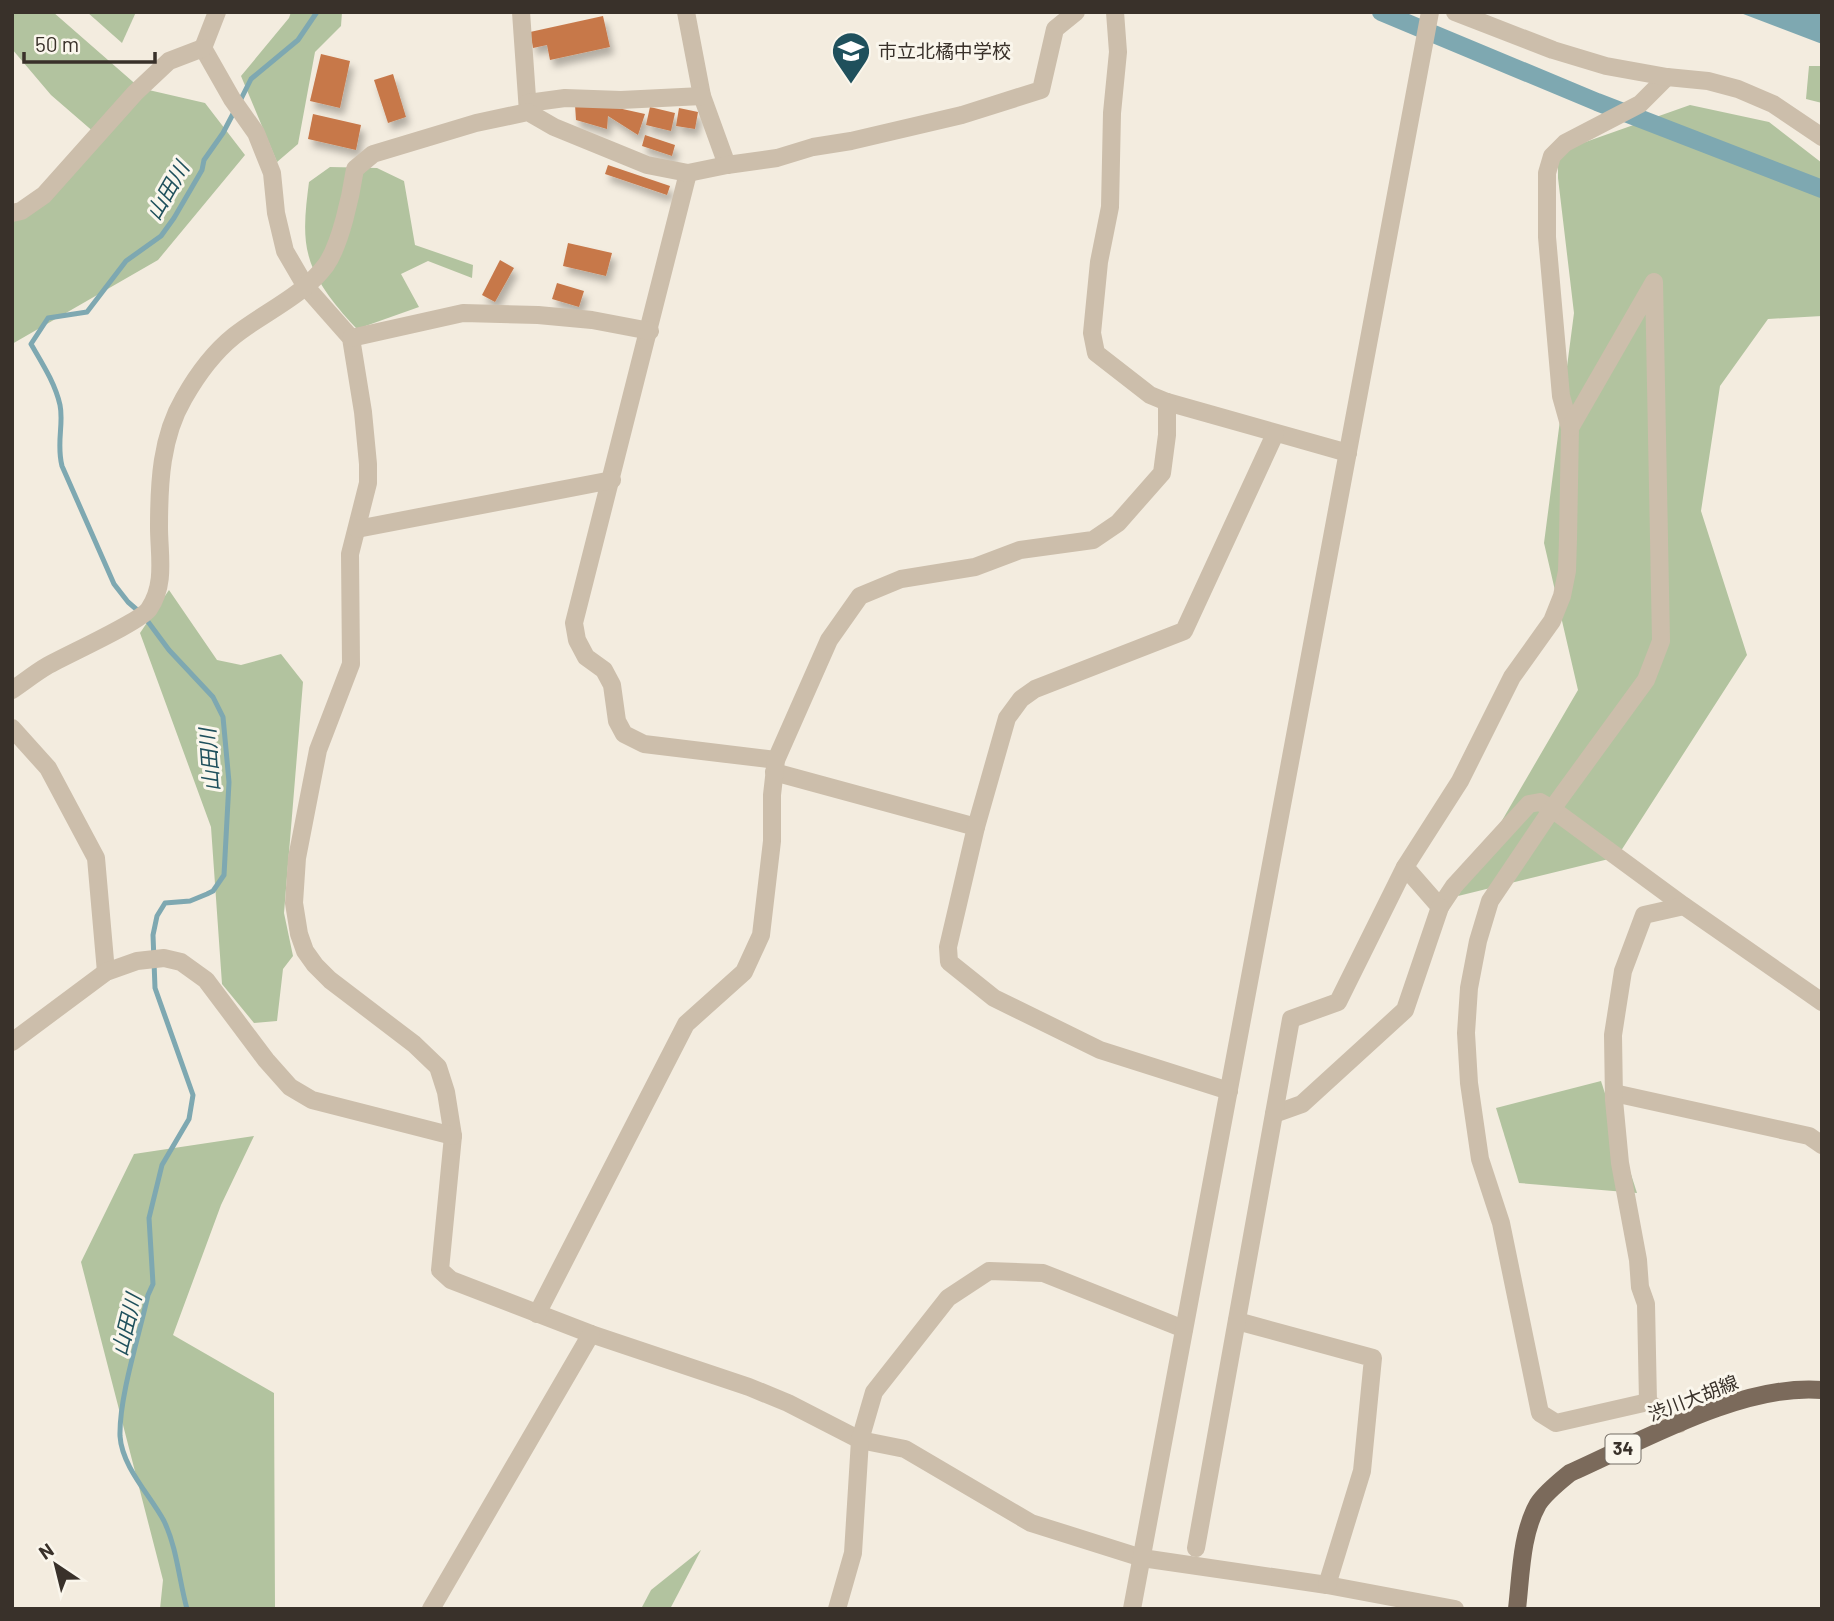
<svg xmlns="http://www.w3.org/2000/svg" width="1834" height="1621" viewBox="0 0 1834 1621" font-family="Barlow,'Noto Sans JP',sans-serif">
  <defs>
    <filter id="shadow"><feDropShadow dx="4" dy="7" stdDeviation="3.5" flood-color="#0004"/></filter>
  </defs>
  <rect width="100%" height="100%" fill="#f3ecdf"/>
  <g fill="#b2c39f">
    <path d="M12,12H53L140,88L205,103L245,155L158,260L12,344V219L103,140L51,95L12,49Z"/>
    <path d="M87,12H136L122,43Z"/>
    <path d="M291,12H342L341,26L315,52L298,144L277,162L241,76L289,18Z"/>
    <path d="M1809,66H1822V103L1806,99Z"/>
    <path d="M1690,105L1769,122L1822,163V316L1768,319L1720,386L1701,511L1747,655L1617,857L1458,896L1578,690L1544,543L1574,313L1558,178V158L1577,145Z"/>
    <path d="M330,167L377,168L404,181L415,245L473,265L472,278L428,261L401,274L419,307L357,329C339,310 316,283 309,257C302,234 306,206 309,182Z"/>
    <path d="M169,590L217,660L241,665L281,654L303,682L284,913L293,956L283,969L277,1021L254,1023L222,984L211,827L140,633Z"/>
    <path d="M1601,1081L1637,1193L1519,1183L1496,1108Z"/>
    <path d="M254,1136L221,1205L173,1335L274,1393L275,1609H160L163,1580L81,1262L134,1154Z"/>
    <path d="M701,1550L670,1609H641L651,1590Z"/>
  </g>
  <path fill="#7ea8b1" d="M1738,12H1822V44Z"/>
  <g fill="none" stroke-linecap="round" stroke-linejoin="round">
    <g stroke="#7ea8b1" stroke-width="5">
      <path d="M240,101L251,79L298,40L317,12"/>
      <path d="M187,1609C179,1580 177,1548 164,1521C150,1495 122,1467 120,1436C119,1397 139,1336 148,1295L153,1284L149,1218L162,1165L189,1119L193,1095L155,988L153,935L157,916L165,903L190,901L207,894L213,891L224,875L229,782L223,717L213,697L169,650L143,615L128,602L114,584L62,466C56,443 64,424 60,405C55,383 42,363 31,344L48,318L87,312L126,261L161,236L174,218L202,170L204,160L223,133L235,110"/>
    </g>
    <path stroke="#7ea8b1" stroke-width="18" d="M1381,12L1597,102L1822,189"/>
  </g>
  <g fill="#c7784a" filter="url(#shadow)">
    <path d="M603,16L610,47L550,60L547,45L533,48L530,32Z"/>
    <path d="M321,54L350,61L340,108L310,101Z"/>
    <path d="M393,74L406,117L388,123L374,80Z"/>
    <path d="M575,105L609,106L645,114L638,135L608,116L607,129L576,120Z"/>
    <path d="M650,107L675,113L671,131L646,125Z"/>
    <path d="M679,108L698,112L695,129L676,126Z"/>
    <path d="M313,114L361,125L356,150L308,139Z"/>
    <path d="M645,135L675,145L672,156L642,146Z"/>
    <path d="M608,165L670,186L667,195L605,174Z"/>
    <path d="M568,243L612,253L606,276L563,266Z"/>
    <path d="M500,260L514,268L495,302L482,295Z"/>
    <path d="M557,283L584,291L579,307L552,299Z"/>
  </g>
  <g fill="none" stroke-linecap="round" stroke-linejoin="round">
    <g stroke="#ccbeab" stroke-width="18">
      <path d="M217,12L203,48L232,99L256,133L272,173L276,213L285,251L306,287L351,338L363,412L368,464V483L350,554L351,664L318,750L297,858L294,903L299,934L305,951L315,965L330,980L414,1044L438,1067L446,1092L453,1136L440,1270L451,1280L591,1334L749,1387L788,1403L860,1440L905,1449L1031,1523L1142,1558L1327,1585L1455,1609"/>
      <path d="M521,12L528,112"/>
      <path d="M686,12L702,96L727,165"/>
      <path d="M1667,77L1640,104L1565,143L1552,156L1547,173V237L1561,396L1570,428L1568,539L1567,571L1562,596L1552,621L1512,677L1460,781L1405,867L1440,907L1454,886L1529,804L1540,802L1552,809L1684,906L1822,1002"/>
      <path d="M528,103L565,98L621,100L702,96"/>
      <path d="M688,173L574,623L577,640L586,657L604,670L612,685L617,721L624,734L644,744L776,760"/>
      <path d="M12,213L21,211L44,195L135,93L169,61L203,48"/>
      <path d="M351,338L463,313L538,315L592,320L650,331"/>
      <path d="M1167,402L1348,453"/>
      <path d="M1570,428L1654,282L1661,641L1646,680L1552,809L1490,901L1478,941L1469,988L1466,1033L1469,1083L1480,1159L1501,1223L1540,1413L1556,1423L1648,1402"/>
      <path d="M357,529L612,480"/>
      <path d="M12,690C24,682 35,673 47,666C66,655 140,622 149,609C166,584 159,555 159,527C159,483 161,437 184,398C197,375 213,353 234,336C264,312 302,297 326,265C341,243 351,195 355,169L373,154L476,123L528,112L554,127L647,165L688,173L727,165L777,158L813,147L851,141L962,115L1041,90L1055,29L1076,12"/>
      <path d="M12,728L48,768L96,858L106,972"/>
      <path d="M774,772L976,827"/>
      <path d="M12,1042L106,972L137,961L164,958L181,962L206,980L266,1060L290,1087L312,1100L453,1136"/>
      <path d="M1229,1091L1100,1050L994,998L949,962L948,947L976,827L1007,718L1021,699L1035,689L1184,631L1275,434"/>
      <path d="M1614,1093L1809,1136L1822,1145"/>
      <path d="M1274,1114L1302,1104L1405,1010L1440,907"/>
      <path d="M537,1314L686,1024L744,972L761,935L772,841V795L776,760L829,640L860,596L901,579L975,567L1020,550L1093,540L1118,523L1162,473L1167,435V402L1150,395L1096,353L1092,333L1099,262L1110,207L1112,113L1118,52L1115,12"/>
      <path d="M1237,1321L1373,1358L1362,1471L1327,1585"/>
      <path d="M1679,1424L1648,1402L1646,1304L1640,1287L1638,1260L1620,1163L1614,1100L1613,1035L1623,971L1644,915L1684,906"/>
      <path d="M1196,1548L1291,1019L1338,1002L1405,867"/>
      <path d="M431,1609L591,1334"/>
      <path d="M837,1609L853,1553L860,1440L874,1392L948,1298L989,1271L1043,1273L1184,1329"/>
      <path d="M1132,1609L1430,12"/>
    </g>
    <path stroke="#ccbeab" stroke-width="18" d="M1455,12L1553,50L1606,66L1667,77L1708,81L1738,89L1773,104L1822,137"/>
    <path stroke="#7b6a5b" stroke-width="18" d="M1517,1609C1521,1575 1521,1534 1538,1504C1546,1492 1559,1482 1570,1473C1642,1441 1743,1383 1822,1390"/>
  </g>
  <defs>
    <g id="school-pin" transform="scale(2.0125)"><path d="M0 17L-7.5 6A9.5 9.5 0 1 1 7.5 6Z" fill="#1f505c" stroke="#faf6ec"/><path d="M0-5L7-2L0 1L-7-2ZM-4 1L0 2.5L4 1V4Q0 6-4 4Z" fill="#fff"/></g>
  </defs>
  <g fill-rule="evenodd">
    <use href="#school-pin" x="851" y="51"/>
  </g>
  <g text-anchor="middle" stroke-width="6" stroke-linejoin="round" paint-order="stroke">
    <rect fill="#faf6ec" stroke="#736c64" stroke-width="2" x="1605.5" y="1434.5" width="35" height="29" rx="5"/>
    <g font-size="18" font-weight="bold" fill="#39312a">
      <text x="1623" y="1455">34</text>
    </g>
    <g font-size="19" fill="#39312a" stroke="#faf6ec" text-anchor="start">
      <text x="878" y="58">市立北橘中学校</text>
    </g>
    <g font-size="19" fill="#39312a" stroke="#faf6ec">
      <text transform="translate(1693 1398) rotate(-21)" y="7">渋川大胡線</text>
    </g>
    <g font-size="21" font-style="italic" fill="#1f505c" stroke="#faf6ec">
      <text transform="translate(168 191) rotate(-60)" y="7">山田川</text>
      <text transform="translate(210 760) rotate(-94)" y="7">山田川</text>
      <text transform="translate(127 1325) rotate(-76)" y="7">山田川</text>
    </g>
  </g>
  <rect width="1834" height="1621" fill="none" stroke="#39312a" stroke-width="28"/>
  <g transform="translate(56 1565) rotate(325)" stroke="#faf6ec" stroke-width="5" paint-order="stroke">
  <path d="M0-5L12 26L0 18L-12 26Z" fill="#39312a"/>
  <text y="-10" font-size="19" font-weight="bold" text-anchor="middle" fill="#39312a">N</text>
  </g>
  <path d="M24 52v10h131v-10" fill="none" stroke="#39312a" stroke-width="3.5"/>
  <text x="35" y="52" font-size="21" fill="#39312a" stroke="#faf6ec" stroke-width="5" paint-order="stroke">50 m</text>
</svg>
